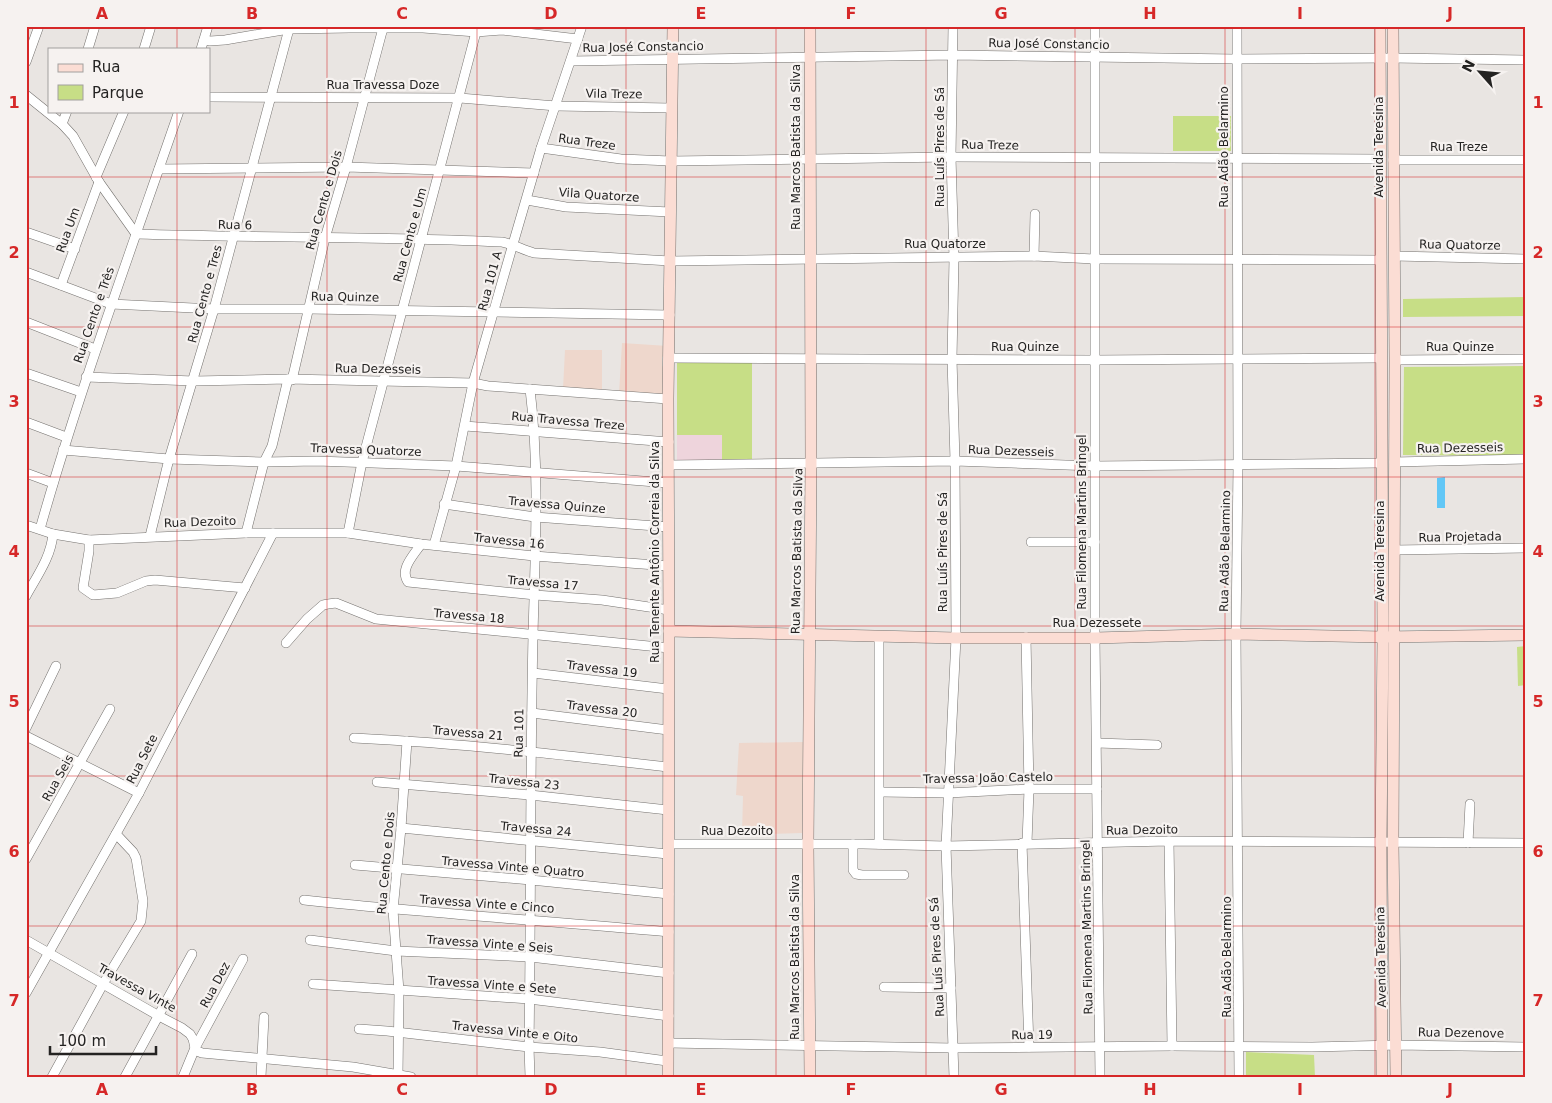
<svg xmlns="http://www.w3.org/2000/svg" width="1552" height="1103" viewBox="0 0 1552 1103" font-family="'DejaVu Sans',sans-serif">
  <rect width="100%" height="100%" fill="#e9e5e2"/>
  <g fill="#eed7cc">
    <path d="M622,343L668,346V351L662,357V366L667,370L666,397L619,394Z"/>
    <path d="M565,350H602V390L563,389Z"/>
    <path d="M804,742L802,833L742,835L743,796L736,795L739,743Z"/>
  </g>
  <path fill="#eed4dc" d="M677,435H722V461L677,460Z"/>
  <g fill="#c7de86">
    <rect x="1173" y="116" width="58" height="35"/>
    <path d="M1526,297V316L1403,317V299Z"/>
    <path d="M677,363H752V460L722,461V435H677Z"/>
    <path d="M1526,366V456L1403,455L1404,367Z"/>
    <path d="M1526,646V685L1518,686L1517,647Z"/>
    <path d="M1246,1052L1314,1055L1315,1077H1246Z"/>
  </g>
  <path fill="#62c7f6" d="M1445,477V508H1437V478Z"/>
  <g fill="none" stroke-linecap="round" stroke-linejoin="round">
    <g stroke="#75726f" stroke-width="10">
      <g id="street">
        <path d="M953,26L951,157L954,258L952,359L955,461L956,638L946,846L954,1077"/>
        <path d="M1095,26V638L1100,1077"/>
        <path d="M1237,26L1238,465L1236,634L1239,1077"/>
        <path d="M204,40L210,41L225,40L289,29L350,28H423L476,32L502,30L578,39"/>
        <path d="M88,49L95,26"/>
        <path d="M144,49L151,26"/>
        <path d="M201,49L208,26"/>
        <path d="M571,61L953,55L1236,59L1392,58L1526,60"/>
        <path d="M26,62L39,26"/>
        <path d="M26,95L62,124L73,136L99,182L136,234C258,238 380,236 502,242C513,244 523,250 534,253L670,261L1034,256L1094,259L1380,260"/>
        <path d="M209,97L460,98L556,106L671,108"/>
        <path d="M62,124L67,111"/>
        <path d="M541,148L621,159L671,161L951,157L1380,159"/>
        <path d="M1393,160H1526"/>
        <path d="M159,169L346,167L534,173"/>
        <path d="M96,177L124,111"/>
        <path d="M527,200L566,207L670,212"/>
        <path d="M26,232L75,249"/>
        <path d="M1034,256L1035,214"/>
        <path d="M1394,256L1526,259"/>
        <path d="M26,272L111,304L214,309H308L670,315"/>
        <path d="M61,285L99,182"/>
        <path d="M26,322L95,349"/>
        <path d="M670,358L1094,360L1381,358"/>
        <path d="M1395,360L1526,359"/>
        <path d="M26,373L81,392"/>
        <path d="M86,377L194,381L288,379L473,383L488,386L668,399"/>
        <path d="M292,380L325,238L346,167L383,28"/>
        <path d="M530,389C540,471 535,553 533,635C530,772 531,910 529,1047L530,1077"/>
        <path d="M26,422L66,437"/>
        <path d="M465,426L669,442"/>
        <path d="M63,450L169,459L264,462L317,461L456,466L668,483"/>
        <path d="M1394,462L1526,459"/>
        <path d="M669,465L955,461L1094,466L1381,463"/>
        <path d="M26,473L53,483"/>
        <path d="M444,504L535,517L669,527"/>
        <path d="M26,525L53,534L89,540L246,533H348L421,544L534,556L669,566"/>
        <path d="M40,529C80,388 131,250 179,111"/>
        <path d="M246,533L264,462L272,446L288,379"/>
        <path d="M348,533L362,462L476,32"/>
        <path d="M150,536L169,459L214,309L289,29"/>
        <path d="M89,540V551L83,588L93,595L117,593L146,581L155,580L245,588"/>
        <path d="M1031,542H1095"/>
        <path d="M421,544C414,555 399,569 408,582L535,595L602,600L669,610"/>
        <path d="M434,545L456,466L473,383L513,244L541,148L582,26"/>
        <path d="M1394,550L1526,548"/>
        <path d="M26,596C37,576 51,557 53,534"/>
        <path d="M879,637V844"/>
        <path d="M1026,637L1029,789L1027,843"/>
        <path d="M286,643L307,619L323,605L328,604L336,603L376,619L669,648"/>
        <path d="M533,673L668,689"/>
        <path d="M532,713L668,730"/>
        <path d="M26,728L56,666"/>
        <path d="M26,736L139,793"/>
        <path d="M354,738C459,743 564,755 668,767"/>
        <path d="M1097,743L1157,745"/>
        <path d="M377,782L530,795L668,810"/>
        <path d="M880,792L948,793L1029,789H1097"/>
        <path d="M401,828L668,854"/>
        <path d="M1169,841L1172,1046"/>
        <path d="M1022,843L1029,1047"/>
        <path d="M1468,843L1470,804"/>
        <path d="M668,844H863L946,846L1169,841L1526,843"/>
        <path d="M853,844V870L856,874L862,875H904"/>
        <path d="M26,859L110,709"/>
        <path d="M355,865L531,880L669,894"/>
        <path d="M304,900C425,913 547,921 669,932"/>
        <path d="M26,940L159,1016L182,1028L190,1034L193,1039L195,1048L197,1051L202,1053L353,1067L411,1077"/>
        <path d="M310,940L396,951L530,957L669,973"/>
        <path d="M313,984L529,999L669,1016"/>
        <path d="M884,987L951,988"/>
        <path d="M26,993L139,793L273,533"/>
        <path d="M359,1029L387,1031L529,1047L600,1052L667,1061"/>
        <path d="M669,1043L954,1048L1172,1046L1312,1047L1396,1045L1526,1047"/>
        <path d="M52,1077L103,984L141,921L143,901L136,858L133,852L116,834"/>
        <path d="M125,1077L192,954"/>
        <path d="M183,1077L195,1048L243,959"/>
        <path d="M261,1077L264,1017"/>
        <path d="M398,1077L399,991L393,910L401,828L407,741"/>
      </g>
    </g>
    <g stroke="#75726f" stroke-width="12">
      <g id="secondary">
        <path d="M810,26L811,463L808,844L810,1077"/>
        <path d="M1380,26L1383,637L1381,843L1382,1077"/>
        <path d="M1393,26L1395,360L1393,843L1396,1077"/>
        <path d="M669,631L956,638H1095L1236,634L1383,637L1526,635"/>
        <path d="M668,1077L669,631L668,399L673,26"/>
      </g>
    </g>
    <use href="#street" stroke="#fff" stroke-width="9"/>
    <use href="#secondary" stroke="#fbddd4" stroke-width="11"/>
  </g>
  <path fill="none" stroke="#d62828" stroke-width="1" stroke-opacity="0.55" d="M177,26V49M327,26V1077M477,26V1077M626,26V1077M776,26V1077M926,26V1077M1075,26V1077M1225,26V1077M1375,26V1077M177,111V1077M26,177H1526M26,327H1526M26,477H1526M26,626H1526M26,776H1526M26,926H1526"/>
  <g text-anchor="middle" stroke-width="4.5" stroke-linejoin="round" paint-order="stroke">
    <g font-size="12" fill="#242322" stroke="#f6f2f0">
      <text transform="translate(1049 44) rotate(1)" y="4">Rua José Constancio</text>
      <text transform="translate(643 47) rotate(-1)" y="4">Rua José Constancio</text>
      <text x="383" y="89">Rua Travessa Doze</text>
      <text transform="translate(614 94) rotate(1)" y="4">Vila Treze</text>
      <text transform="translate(587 142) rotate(8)" y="4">Rua Treze</text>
      <text transform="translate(990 145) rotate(1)" y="4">Rua Treze</text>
      <text transform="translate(796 147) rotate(-90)" y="4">Rua Marcos Batista da Silva</text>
      <text transform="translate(940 147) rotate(-90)" y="4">Rua Luís Pires de Sá</text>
      <text transform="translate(1224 147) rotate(-90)" y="4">Rua Adão Belarmino</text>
      <text transform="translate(1379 147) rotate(-90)" y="4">Avenida Teresina</text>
      <text x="1459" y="151">Rua Treze</text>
      <text transform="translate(599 195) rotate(4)" y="4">Vila Quatorze</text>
      <text transform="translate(324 200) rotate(-74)" y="4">Rua Cento e Dois</text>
      <text transform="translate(235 225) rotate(1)" y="4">Rua 6</text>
      <text transform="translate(68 230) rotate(-70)" y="4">Rua Um</text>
      <text transform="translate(410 235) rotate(-75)" y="4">Rua Cento e Um</text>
      <text x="945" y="248">Rua Quatorze</text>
      <text transform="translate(1460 245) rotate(1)" y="4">Rua Quatorze</text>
      <text transform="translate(490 281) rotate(-75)" y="4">Rua 101 A</text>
      <text transform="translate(205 294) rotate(-75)" y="4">Rua Cento e Tres</text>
      <text transform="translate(345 297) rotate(1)" y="4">Rua Quinze</text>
      <text transform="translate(94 315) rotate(-71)" y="4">Rua Cento e Três</text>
      <text x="1025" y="351">Rua Quinze</text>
      <text x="1460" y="351">Rua Quinze</text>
      <text transform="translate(378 369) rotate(1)" y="4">Rua Dezesseis</text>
      <text transform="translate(568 421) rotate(5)" y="4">Rua Travessa Treze</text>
      <text transform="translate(1460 448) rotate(-1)" y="4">Rua Dezesseis</text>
      <text transform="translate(366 450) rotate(2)" y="4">Travessa Quatorze</text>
      <text transform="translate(1011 451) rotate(2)" y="4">Rua Dezesseis</text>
      <text transform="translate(557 505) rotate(5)" y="4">Travessa Quinze</text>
      <text transform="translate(200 522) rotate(-2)" y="4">Rua Dezoito</text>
      <text transform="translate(1082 522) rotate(-90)" y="4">Rua Filomena Martins Bringel</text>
      <text transform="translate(1460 537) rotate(-1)" y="4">Rua Projetada</text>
      <text transform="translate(509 541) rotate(6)" y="4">Travessa 16</text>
      <text transform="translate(797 551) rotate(-89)" y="4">Rua Marcos Batista da Silva</text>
      <text transform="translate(1225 551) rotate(-89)" y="4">Rua Adão Belarmino</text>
      <text transform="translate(1380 551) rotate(-90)" y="4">Avenida Teresina</text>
      <text transform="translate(655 552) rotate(-90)" y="4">Rua Tenente Antônio Correia da Silva</text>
      <text transform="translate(943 552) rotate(-90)" y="4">Rua Luís Pires de Sá</text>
      <text transform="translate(543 583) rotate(5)" y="4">Travessa 17</text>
      <text transform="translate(469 616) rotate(5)" y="4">Travessa 18</text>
      <text x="1097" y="627">Rua Dezessete</text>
      <text transform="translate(602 669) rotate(7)" y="4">Travessa 19</text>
      <text transform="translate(602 709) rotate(7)" y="4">Travessa 20</text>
      <text transform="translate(468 733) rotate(5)" y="4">Travessa 21</text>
      <text transform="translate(519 733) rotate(-89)" y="4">Rua 101</text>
      <text transform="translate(142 759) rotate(-63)" y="4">Rua Sete</text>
      <text transform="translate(58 778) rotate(-61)" y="4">Rua Seis</text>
      <text transform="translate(988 778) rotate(-1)" y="4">Travessa João Castelo</text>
      <text transform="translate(524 782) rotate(6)" y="4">Travessa 23</text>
      <text transform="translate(536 829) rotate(5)" y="4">Travessa 24</text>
      <text transform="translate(1142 830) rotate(-1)" y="4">Rua Dezoito</text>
      <text x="737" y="835">Rua Dezoito</text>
      <text transform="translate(386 863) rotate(-85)" y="4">Rua Cento e Dois</text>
      <text transform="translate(513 867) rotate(5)" y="4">Travessa Vinte e Quatro</text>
      <text transform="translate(487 904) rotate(4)" y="4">Travessa Vinte e Cinco</text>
      <text transform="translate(1087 927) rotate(-91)" y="4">Rua Filomena Martins Bringel</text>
      <text transform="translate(490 944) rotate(4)" y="4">Travessa Vinte e Seis</text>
      <text transform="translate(795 957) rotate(-90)" y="4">Rua Marcos Batista da Silva</text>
      <text transform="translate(937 957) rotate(-93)" y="4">Rua Luís Pires de Sá</text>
      <text transform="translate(1227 957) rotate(-90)" y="4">Rua Adão Belarmino</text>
      <text transform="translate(1381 957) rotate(-91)" y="4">Avenida Teresina</text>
      <text transform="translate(215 985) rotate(-62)" y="4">Rua Dez</text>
      <text transform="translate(492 985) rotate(4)" y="4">Travessa Vinte e Sete</text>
      <text transform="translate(137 988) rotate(29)" y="4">Travessa Vinte</text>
      <text transform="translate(515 1032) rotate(6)" y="4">Travessa Vinte e Oito</text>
      <text transform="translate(1461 1033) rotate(1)" y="4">Rua Dezenove</text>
      <text transform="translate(1032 1035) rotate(-1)" y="4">Rua 19</text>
    </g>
  </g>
  <rect width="1552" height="1103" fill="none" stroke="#f6f2f0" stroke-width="55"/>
  <rect x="48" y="48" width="162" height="65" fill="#f6f2f0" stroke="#a29f9e"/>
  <rect x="58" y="64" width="25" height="8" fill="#fbddd4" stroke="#a29f9e"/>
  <text x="92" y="72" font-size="15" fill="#242322">Rua</text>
  <rect x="58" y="85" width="25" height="15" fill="#c7de86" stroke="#a29f9e"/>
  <text x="92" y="98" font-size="15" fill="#242322">Parque</text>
  <g transform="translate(1480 72) rotate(297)" stroke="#f6f2f0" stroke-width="4" paint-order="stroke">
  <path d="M0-4L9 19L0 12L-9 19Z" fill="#242322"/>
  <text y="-8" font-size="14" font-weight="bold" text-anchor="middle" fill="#242322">N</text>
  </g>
  <path d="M50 1046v8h106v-8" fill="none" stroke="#242322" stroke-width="2.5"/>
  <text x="58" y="1046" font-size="15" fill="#242322" stroke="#f6f2f0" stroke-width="4" paint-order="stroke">100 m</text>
  <rect x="28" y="28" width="1496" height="1048" fill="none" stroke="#d62828" stroke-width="2"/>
  <g font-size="16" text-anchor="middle" font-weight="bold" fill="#d62828">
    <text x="102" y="19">A</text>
    <text x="252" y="19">B</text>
    <text x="402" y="19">C</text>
    <text x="551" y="19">D</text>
    <text x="701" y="19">E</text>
    <text x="851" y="19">F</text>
    <text x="1001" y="19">G</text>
    <text x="1150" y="19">H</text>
    <text x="1300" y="19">I</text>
    <text x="1450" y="19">J</text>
    <text x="14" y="108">1</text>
    <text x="1538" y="108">1</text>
    <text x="14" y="258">2</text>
    <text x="1538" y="258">2</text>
    <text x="14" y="407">3</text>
    <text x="1538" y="407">3</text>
    <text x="14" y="557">4</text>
    <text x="1538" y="557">4</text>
    <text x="14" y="707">5</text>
    <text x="1538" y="707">5</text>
    <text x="14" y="857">6</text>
    <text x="1538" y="857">6</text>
    <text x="14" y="1006">7</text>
    <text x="1538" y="1006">7</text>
    <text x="102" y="1095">A</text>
    <text x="252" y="1095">B</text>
    <text x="402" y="1095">C</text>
    <text x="551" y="1095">D</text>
    <text x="701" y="1095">E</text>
    <text x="851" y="1095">F</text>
    <text x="1001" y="1095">G</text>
    <text x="1150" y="1095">H</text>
    <text x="1300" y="1095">I</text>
    <text x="1450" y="1095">J</text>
  </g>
</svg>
